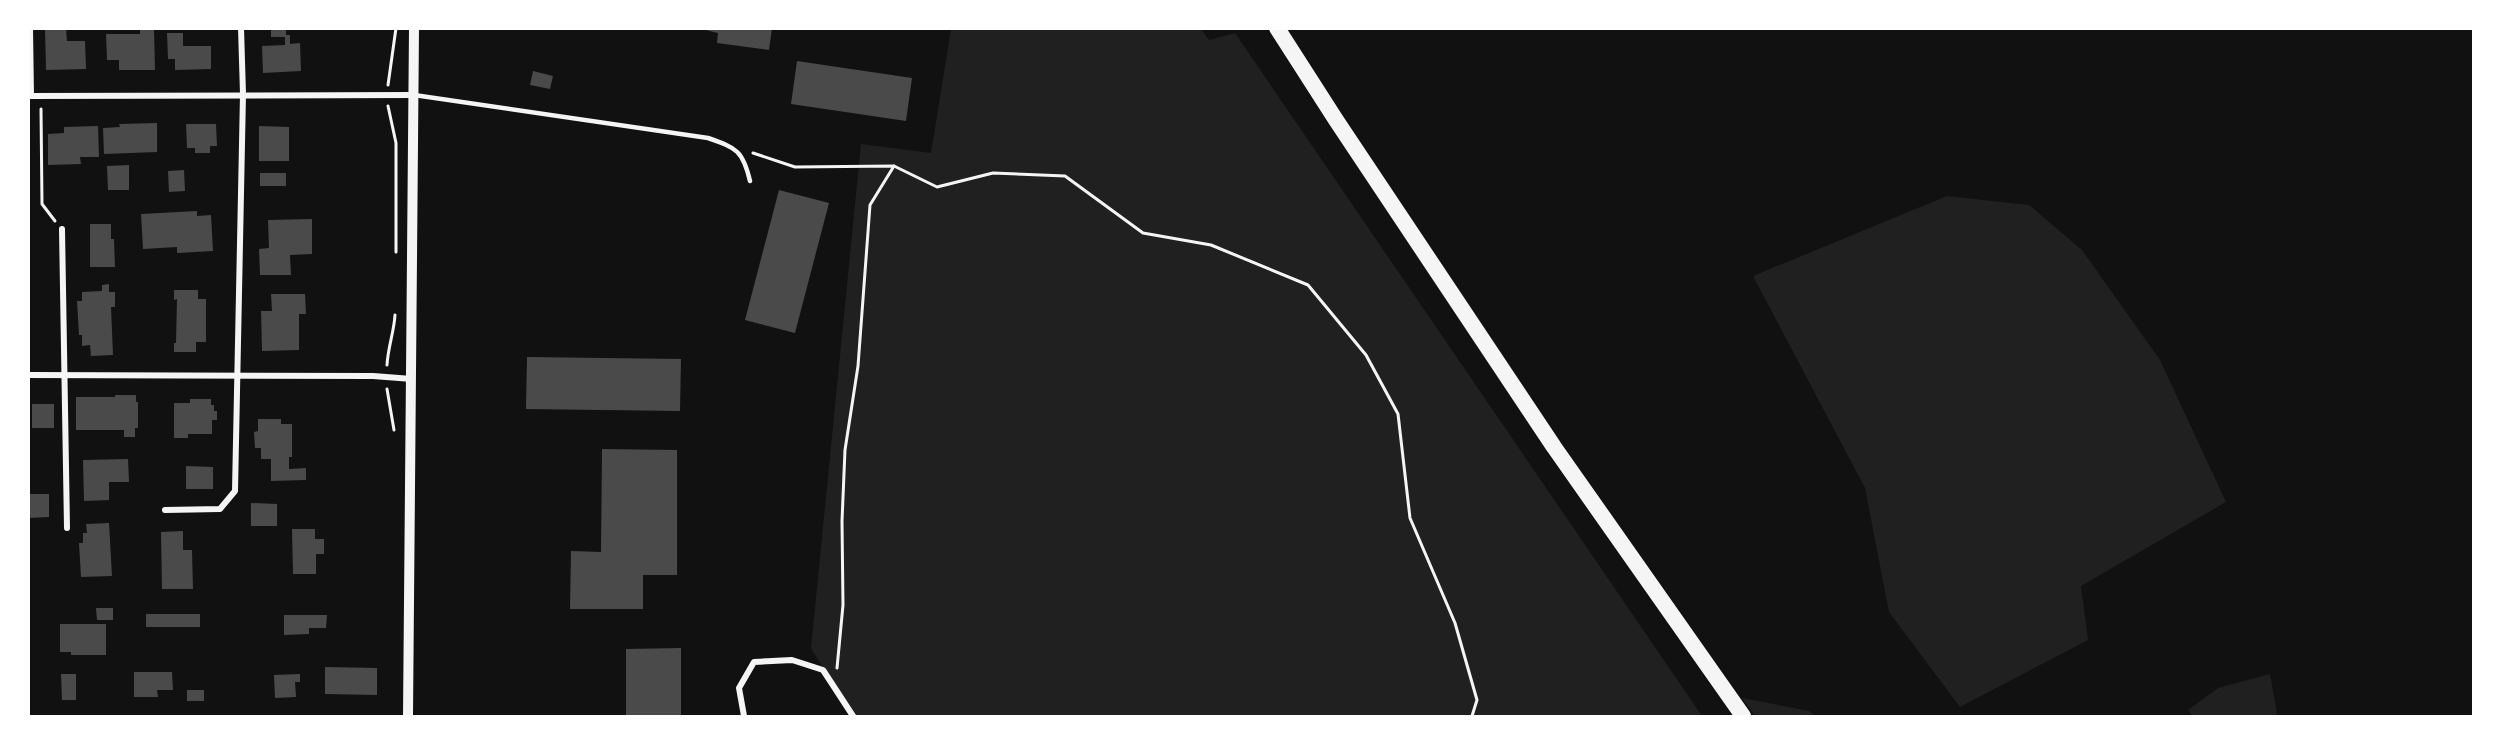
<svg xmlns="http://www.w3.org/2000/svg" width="2502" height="745" viewBox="0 0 2502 745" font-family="'Noto Sans',sans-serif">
  <rect width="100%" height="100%" fill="#111"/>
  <g fill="#202020">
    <path d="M951,29H1201L1209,40L1235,33L1702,716H852L811,648L861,144L931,153Z"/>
    <path d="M1947,196L2029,205L2082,250L2160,360L2226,502L2081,586L2088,640L1960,707L1889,612L1865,488L1753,276Z"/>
    <path d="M2270,674L2277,714L2273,716H2192L2188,710L2218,688Z"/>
    <path d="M1742,698L1809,711L1815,716H1755Z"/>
  </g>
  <g fill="#4a4a4a">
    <path d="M45,28H66L67,41H85L86,69L46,70Z"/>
    <path d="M697,28H772L769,50L717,43L718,33Z"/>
    <path d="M140,29H154L155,70H119V60H107L106,34H140Z"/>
    <path d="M271,30H286V35H290V44L300,43L301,71L263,73L262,46L285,45V37H271Z"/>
    <path d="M167,33H183V46H211V69L175,70V59H168Z"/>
    <path d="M797,61L912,78L906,121L791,104Z"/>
    <path d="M533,71L553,76L550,89L530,85Z"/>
    <path d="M157,123V152L104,154L103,128L120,127L119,124Z"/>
    <path d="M186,124H216L217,146H210V153H195V148H187Z"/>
    <path d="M98,126L99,157H80L81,164L48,165V134L64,133V127Z"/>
    <path d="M259,126L289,127V161H259Z"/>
    <path d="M129,165V190H108L107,166Z"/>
    <path d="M184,170L185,191L169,192L168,171Z"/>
    <rect x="260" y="173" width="26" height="13"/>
    <path d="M779,190L829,203L795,333L745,320Z"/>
    <path d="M197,211V216L211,215L213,251L177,253V247L143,249L141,214Z"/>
    <path d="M312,219V254L290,255L291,275H260L259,249L269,248L268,220Z"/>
    <path d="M90,224H111V239H114L115,267H90Z"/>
    <path d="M109,284V292H115V307H111L113,355L91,356L90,345L82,346V335H79L77,301H82V292L102,291V285Z"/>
    <path d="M174,290H198V299H206V342H196V352H174V343H176L177,299L174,300Z"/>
    <path d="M271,294H305L306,314H299V350L262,351L261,311H272Z"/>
    <path d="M527,357L681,359L680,411L526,409Z"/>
    <path d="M115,395H136V402H138V428H135V437H124V430H76V397H115Z"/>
    <path d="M190,399H211V405H214V411H217V420H212V434H188V438H174V403H190Z"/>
    <rect x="32" y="404" width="22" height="24"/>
    <path d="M258,419H281V424H292V457H289V469L306,468V480L271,481V459H261V448H255L254,432L258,431Z"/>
    <path d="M602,449L677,450V575H643V609H570L571,551L601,552Z"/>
    <path d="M128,459L129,482H109V500L84,501L83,460Z"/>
    <path d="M186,466L213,467V489H186Z"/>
    <path d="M28,494H49V517L28,518Z"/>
    <path d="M251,503L277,504V526H251Z"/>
    <path d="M109,523L112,576L81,577L79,543H83V533H87L86,524Z"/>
    <path d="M292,529H315V539H324V554H316V574H293Z"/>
    <path d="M183,531V550H192L193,589H162L161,532Z"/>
    <path d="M96,608H113V620H97Z"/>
    <rect x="146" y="614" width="54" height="13"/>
    <path d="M284,615H327L326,628H309V634L284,635Z"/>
    <path d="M60,624H106V655H71V652H60Z"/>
    <path d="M681,648V716H626V649Z"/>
    <path d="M325,667L377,668V695L325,694Z"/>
    <path d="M134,672H172L173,690H157L158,697H134Z"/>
    <path d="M61,674H76V700H62Z"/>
    <path d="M300,674V682H295L296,697L275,698L274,675Z"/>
    <rect x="187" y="690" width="17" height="11"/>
  </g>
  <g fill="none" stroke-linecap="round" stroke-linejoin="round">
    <g stroke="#f5f5f5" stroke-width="3">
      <path d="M388,85L396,28"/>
      <path d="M388,106L396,143V252"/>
      <path d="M41,109L42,204L55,221"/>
      <path d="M753,153L795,167L894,166L937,187L993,173L1065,176L1143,233L1211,245L1308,285L1366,355L1398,414L1410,518L1455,623L1477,700L1472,716"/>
      <path d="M387,365C388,347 394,332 395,315"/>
      <path d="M387,389L394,430"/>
      <path d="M837,668L843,605L842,521L845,450L858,366L870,205L894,166"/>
    </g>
    <path stroke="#f5f5f5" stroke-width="4.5" d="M414,95L708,138C737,148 743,151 750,181"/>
    <g stroke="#f5f5f5" stroke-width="6">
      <path d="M30,28L31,96"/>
      <path d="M28,96L414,95"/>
      <path d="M62,229L67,528"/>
      <path d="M28,375L373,376L412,379"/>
      <path d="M165,510L220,509L235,491L243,94L241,28"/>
      <path d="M744,716L739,688L754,662L792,660L823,670L853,716"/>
    </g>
    <path stroke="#f5f5f5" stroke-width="10" d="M408,716L414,28"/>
    <path stroke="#f5f5f5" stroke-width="16" d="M1277,28L1336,120L1554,447L1743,716"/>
  </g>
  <rect width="2502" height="745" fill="none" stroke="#ffffff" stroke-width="60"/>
</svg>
